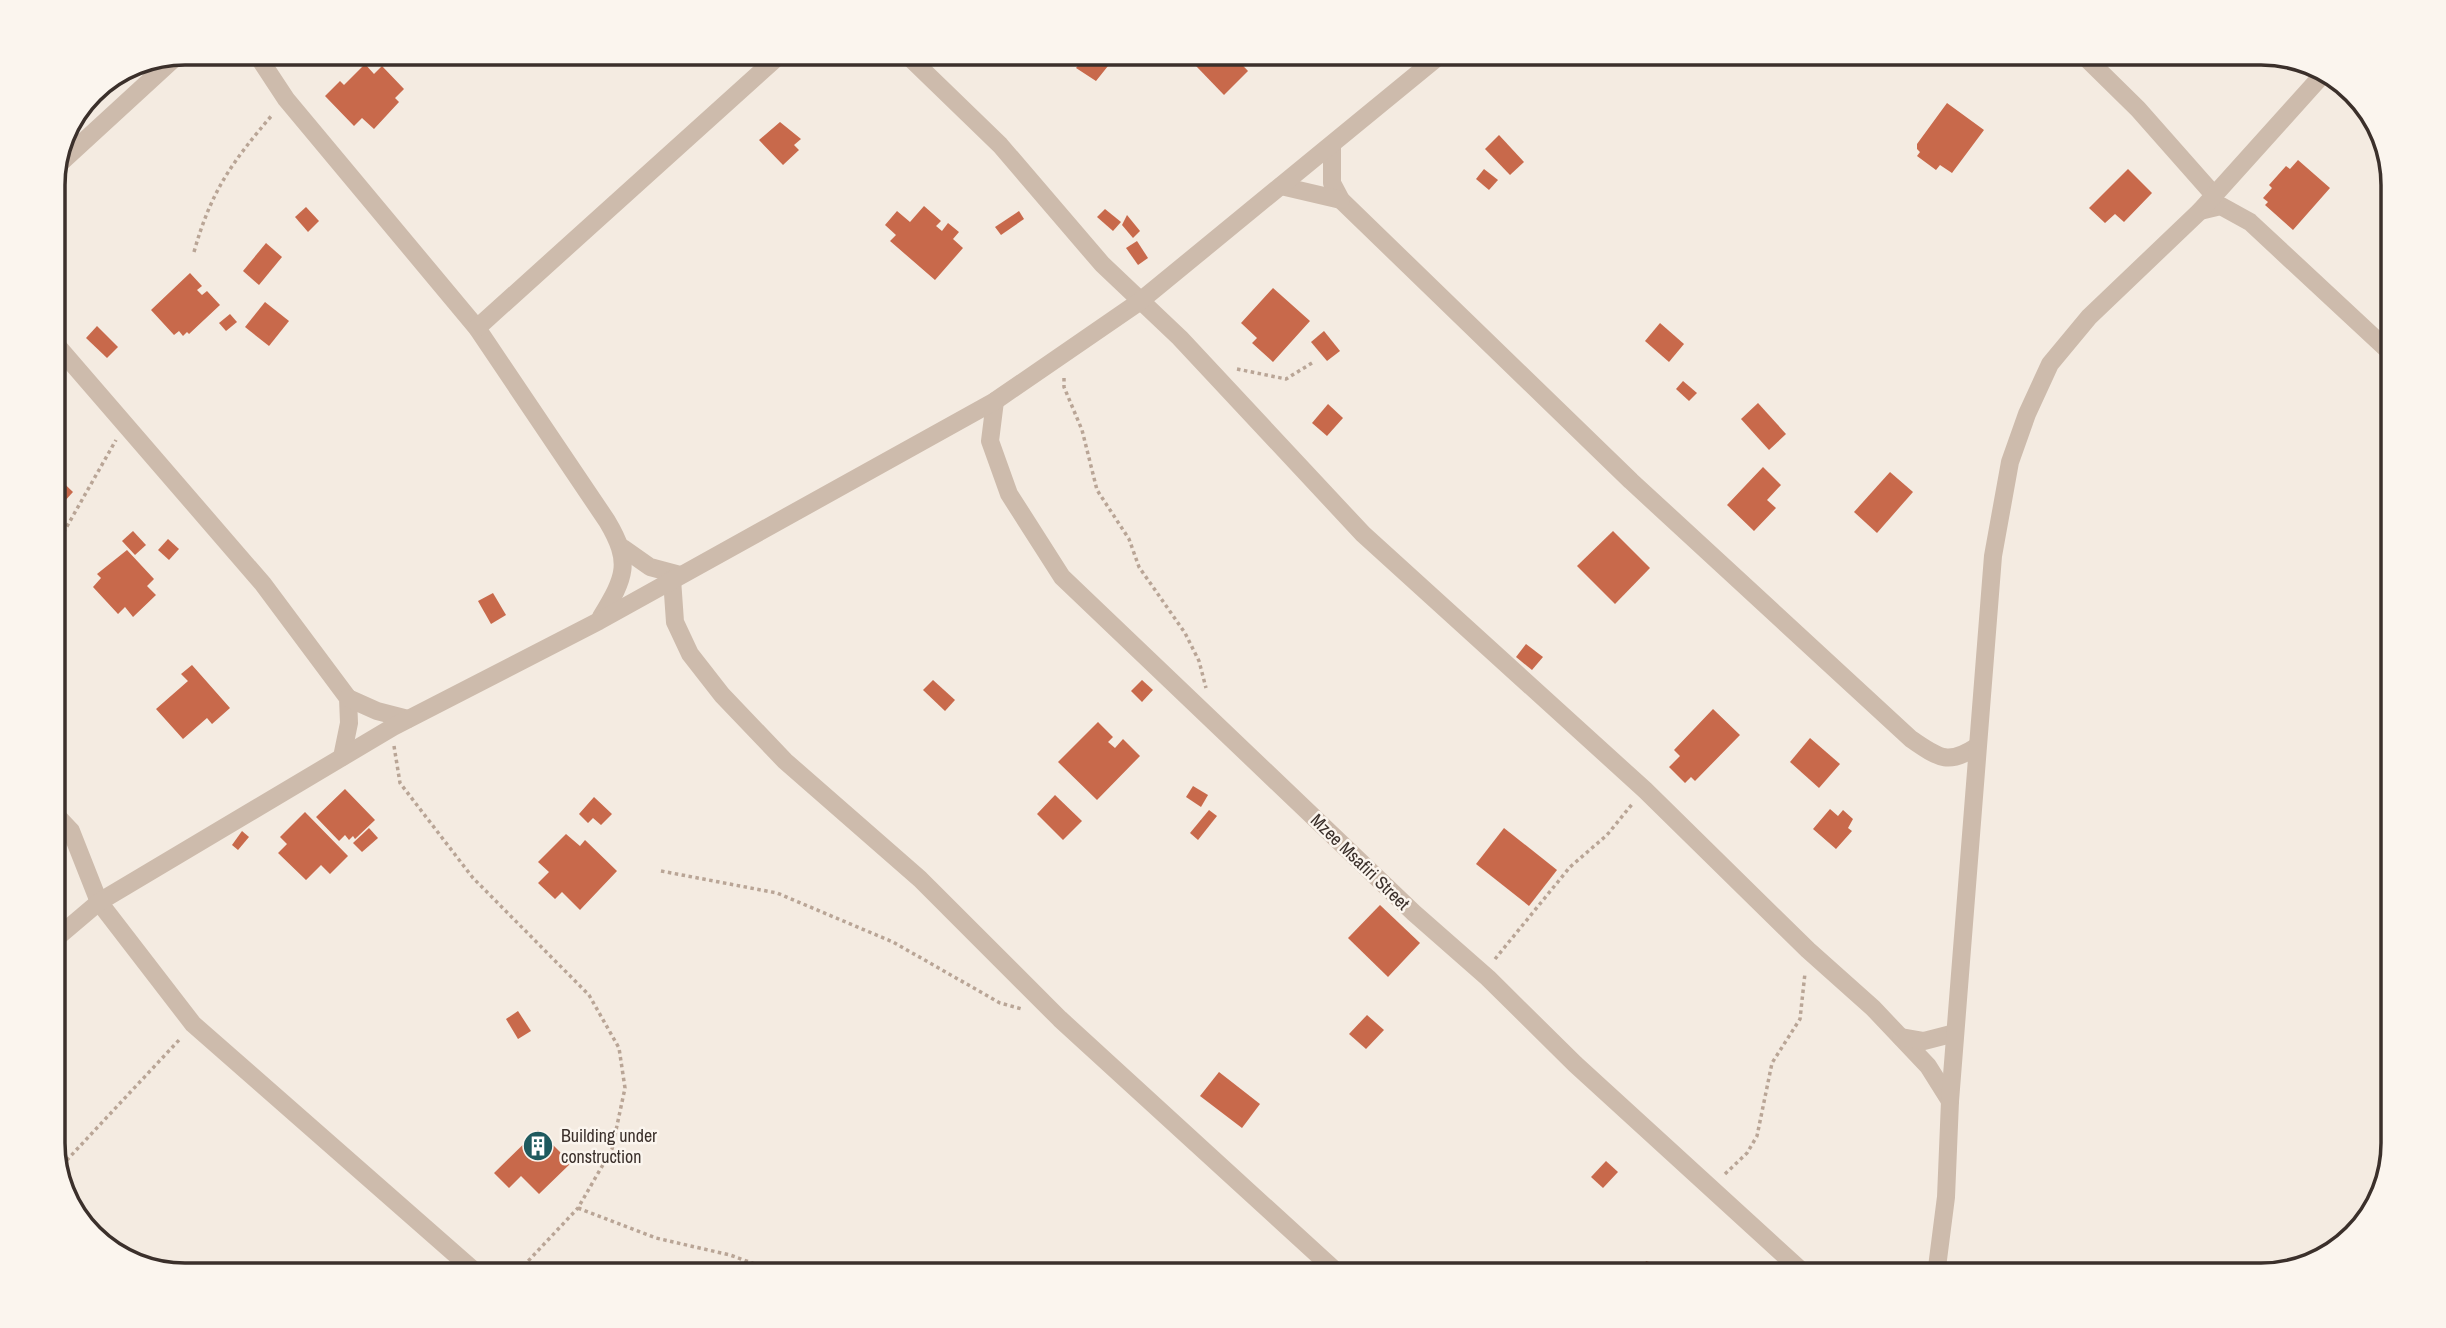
<svg xmlns="http://www.w3.org/2000/svg" width="2446" height="1328" viewBox="0 0 2446 1328" font-family="'Archivo Narrow',sans-serif">
  <rect width="100%" height="100%" fill="#f4ebe1"/>
  <g fill="#c8694b">
    <path d="M1089,52H1119L1121,55L1114,63L1112,61L1096,81L1076,68Z"/>
    <path d="M1210,52H1230L1248,71L1224,95L1196,66Z"/>
    <path d="M365,64L374,74L382,66L404,89L395,98L399,102L374,129L362,118L354,126L325,96L340,81L344,85Z"/>
    <path d="M1947,103L1984,130L1952,173L1940,165L1936,170L1917,156L1920,152L1917,149V144Z"/>
    <path d="M780,122L801,139L794,145L799,150L783,165L759,140Z"/>
    <path d="M1499,135L1524,162L1510,175L1485,149Z"/>
    <path d="M2298,160L2330,188L2293,230L2265,205L2268,202L2263,198L2272,188L2269,185L2286,166L2290,169Z"/>
    <path d="M1484,169L1498,180L1489,190L1476,179Z"/>
    <path d="M2128,169L2152,193L2124,222L2115,214L2105,223L2089,208Z"/>
    <path d="M924,206L941,221L936,226L942,231L948,223L959,232L953,239L963,248L935,280L890,241L896,235L885,225L897,211L910,222Z"/>
    <path d="M306,207L319,221L308,232L295,217Z"/>
    <path d="M1105,209L1121,222L1113,231L1097,217Z"/>
    <path d="M1019,211L1024,219L1001,235L995,227Z"/>
    <path d="M1127,215L1140,231L1133,238L1122,225Z"/>
    <path d="M1137,241L1148,258L1138,265L1126,248Z"/>
    <path d="M266,243L282,257L259,285L243,271Z"/>
    <path d="M190,273L202,286L197,290L202,295L207,291L220,305L189,334L187,332L183,336L179,331L174,335L151,310Z"/>
    <path d="M1273,288L1310,321L1273,362L1252,343L1257,338L1241,323Z"/>
    <path d="M265,302L289,321L269,346L245,327Z"/>
    <path d="M230,314L237,322L226,331L219,323Z"/>
    <path d="M1660,323L1684,344L1669,362L1645,341Z"/>
    <path d="M97,326L118,347L107,358L86,338Z"/>
    <path d="M1324,331L1340,351L1327,361L1311,342Z"/>
    <path d="M1683,381L1697,393L1689,401L1676,389Z"/>
    <path d="M1758,403L1786,434L1769,450L1741,419Z"/>
    <path d="M1328,404L1343,418L1327,436L1312,423Z"/>
    <path d="M1763,467L1781,485L1767,500L1776,508L1754,531L1727,505Z"/>
    <path d="M1890,472L1913,492L1877,533L1854,512Z"/>
    <path d="M53,473L73,492L53,514Z"/>
    <path d="M133,531L146,545L135,555L122,541Z"/>
    <path d="M1613,531L1650,568L1615,604L1577,566Z"/>
    <path d="M168,539L179,549L169,560L158,550Z"/>
    <path d="M127,550L154,579L147,586L156,595L133,617L125,607L118,614L93,587L101,578L97,574Z"/>
    <path d="M493,593L506,615L491,624L478,601Z"/>
    <path d="M1526,644L1543,657L1532,670L1516,657Z"/>
    <path d="M192,665L230,708L212,724L207,718L183,739L156,709L188,681L181,674Z"/>
    <path d="M933,680L955,700L945,711L923,690Z"/>
    <path d="M1142,680L1153,690L1142,702L1131,691Z"/>
    <path d="M1713,709L1740,735L1695,781L1691,777L1685,783L1669,767L1680,756L1674,750Z"/>
    <path d="M1098,722L1113,737L1108,742L1115,748L1123,739L1140,756L1097,800L1058,762Z"/>
    <path d="M1810,738L1840,764L1819,788L1790,762Z"/>
    <path d="M1193,786L1208,795L1201,807L1186,797Z"/>
    <path d="M345,789L375,820L355,839L353,836L349,840L345,835L339,841L316,817Z"/>
    <path d="M1055,795L1082,821L1063,840L1037,814Z"/>
    <path d="M594,797L612,814L601,825L593,818L588,823L579,814Z"/>
    <path d="M1830,809L1838,816L1843,810L1853,819L1848,828L1852,831L1836,849L1813,829Z"/>
    <path d="M1209,810L1217,816L1198,840L1190,833Z"/>
    <path d="M305,812L348,856L330,874L321,865L306,880L278,853L287,844L280,837Z"/>
    <path d="M369,828L378,838L362,852L353,843Z"/>
    <path d="M1504,828L1557,870L1529,906L1476,864Z"/>
    <path d="M242,831L249,837L238,850L232,845Z"/>
    <path d="M566,834L580,846L585,840L617,871L580,910L562,892L555,899L538,883L549,872L538,862Z"/>
    <path d="M1380,905L1420,943L1388,977L1348,938Z"/>
    <path d="M518,1011L531,1031L518,1039L506,1019Z"/>
    <path d="M1367,1015L1384,1030L1366,1049L1349,1034Z"/>
    <path d="M1219,1072L1260,1104L1242,1128L1200,1096Z"/>
    <path d="M538,1130L571,1163L539,1194L521,1176L509,1188L494,1173Z"/>
    <path d="M1606,1161L1618,1172L1603,1188L1591,1177Z"/>
    <path d="M1646,1261L1655,1264L1651,1275H1640Z"/>
  </g>
  <g fill="none" stroke-linecap="round" stroke-linejoin="round">
    <g stroke="#b9a596" stroke-width="3.5" stroke-dasharray="3.5 3.5" stroke-linecap="butt">
      <path d="M194,252C211,191 232,162 273,114"/>
      <path d="M1237,369L1286,379L1312,363"/>
      <path d="M1064,378V387L1082,430L1097,490L1129,539L1139,567L1185,633L1199,661L1206,688"/>
      <path d="M53,551L116,440"/>
      <path d="M394,746L400,783L473,878L589,995L619,1048L625,1088L612,1149L578,1208L515,1275"/>
      <path d="M661,871L777,893L893,942L1000,1003L1022,1009"/>
      <path d="M1495,959L1570,867L1607,835L1633,803"/>
      <path d="M1725,1174L1747,1153L1757,1136L1772,1063L1800,1019L1805,973"/>
      <path d="M65,1188L66,1161L180,1039"/>
      <path d="M71,1205L137,1264"/>
      <path d="M578,1208L656,1238L730,1255L785,1275"/>
    </g>
    <g stroke="#cdbbac" stroke-width="18">
      <path d="M255,52L286,99L477,328L607,521C632,563 625,577 601,617"/>
      <path d="M904,52L1000,145L1102,264L1180,338L1363,534L1645,790L1808,950L1873,1008L1928,1066L1950,1101"/>
      <path d="M2080,52L2138,109L2214,195"/>
      <path d="M1332,147V183L1341,200L1631,481L1911,739C1938,757 1947,766 1976,747"/>
      <path d="M58,165L180,53"/>
      <path d="M1281,186L1341,200"/>
      <path d="M2200,211L2221,206L2250,222L2393,355"/>
      <path d="M477,328L783,52"/>
      <path d="M53,341L263,584L348,698L349,723L342,757"/>
      <path d="M995,401L990,441L1009,494L1062,577L1414,913L1488,978L1575,1064L1806,1275"/>
      <path d="M623,548L650,567L680,575"/>
      <path d="M672,579L675,622L690,654L722,695L785,761L920,879L1060,1019L1340,1275"/>
      <path d="M348,698L377,711L408,719"/>
      <path d="M53,812L71,831L99,902L193,1024L479,1275"/>
      <path d="M53,941L99,902L393,727L599,621L995,401L1139,302L1444,52"/>
      <path d="M1901,1037L1924,1041L1955,1033"/>
      <path d="M1936,1275L1946,1197L1950,1101L1993,556L2010,462L2027,414L2050,364L2089,317L2200,211L2326,71"/>
    </g>
  </g>
  <defs>
    <g id="building-disc" transform="scale(1.575)"><circle r="9.5" fill="#1f5a5e" stroke="#fbf5ee"/><path d="M-4-6H4V6H1V3H-1V6H-4ZM-2.5-4.3h1.7v1.8h-1.7ZM.8-4.3h1.7v1.8H.8ZM-2.5-1h1.7V.8h-1.7ZM.8-1h1.7V.8H.8Z" fill="#fff"/></g>
  </defs>
  <g fill-rule="evenodd">
    <use href="#building-disc" x="538" y="1146"/>
  </g>
  <g text-anchor="middle" stroke-width="5" stroke-linejoin="round" paint-order="stroke">
    <g font-size="18" fill="#3b302b" stroke="#fbf5ee">
      <text transform="translate(1360 862) rotate(44)" y="6">Mzee Msafiri Street</text>
    </g>
    <g font-size="18" fill="#3b302b" stroke="#fbf5ee" text-anchor="start">
      <text x="561" y="1142">Building under<tspan x="561" dy="21">construction</tspan></text>
    </g>
  </g>
  <path d="M0 0H2446V1328H0ZM185 65H2261A120 120 0 0 1 2381 185V1143A120 120 0 0 1 2261 1263H185A120 120 0 0 1 65 1143V185A120 120 0 0 1 185 65Z" fill="#fbf5ee" fill-rule="evenodd"/>
  <path fill="none" stroke="#3b302b" stroke-width="3.5" d="M185 65H2261A120 120 0 0 1 2381 185V1143A120 120 0 0 1 2261 1263H185A120 120 0 0 1 65 1143V185A120 120 0 0 1 185 65Z"/>
</svg>
